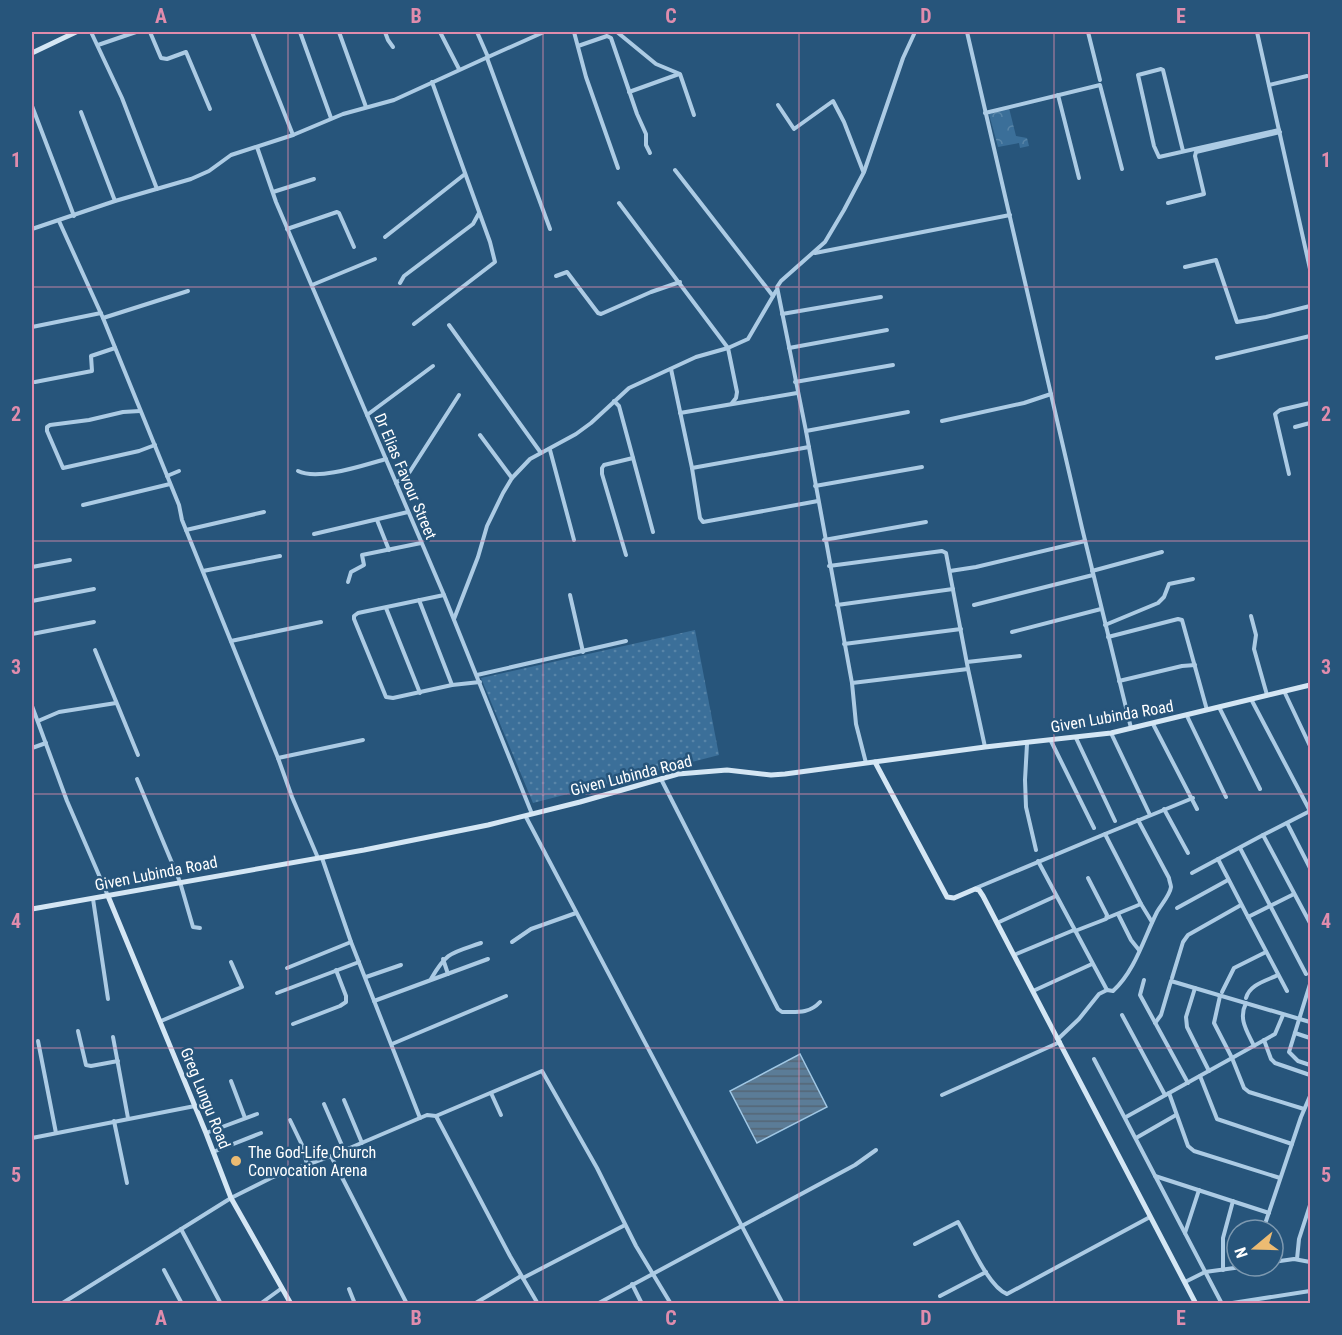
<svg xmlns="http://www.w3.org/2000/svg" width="1342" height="1335" viewBox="0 0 1342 1335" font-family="'Roboto Condensed',sans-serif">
  <defs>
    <pattern id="green-dots" width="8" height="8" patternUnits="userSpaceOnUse" patternTransform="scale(1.5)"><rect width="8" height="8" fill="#3b6f99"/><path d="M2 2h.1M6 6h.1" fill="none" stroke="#5885a8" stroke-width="1.8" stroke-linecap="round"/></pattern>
    <pattern id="forest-crowns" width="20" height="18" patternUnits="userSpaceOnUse" patternTransform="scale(1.5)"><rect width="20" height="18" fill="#3b6f99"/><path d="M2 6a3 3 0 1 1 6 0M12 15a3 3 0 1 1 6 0" fill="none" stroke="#5885a8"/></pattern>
    <pattern id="water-rules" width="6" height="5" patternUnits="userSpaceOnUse" patternTransform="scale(1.5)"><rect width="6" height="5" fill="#5b7c97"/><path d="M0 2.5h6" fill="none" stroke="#546675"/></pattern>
  </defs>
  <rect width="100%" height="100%" fill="#27557b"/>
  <path fill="url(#green-dots)" d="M695,630L719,755L533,803L481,678Z"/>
  <path fill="url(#forest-crowns)" d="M1009,108L1016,136L1027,138L1029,146L1020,148L1019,143L998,147L989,114Z"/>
  <path fill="url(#water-rules)" stroke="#a0c7e4" stroke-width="1.5" d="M800,1054L827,1107L757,1143L730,1091Z"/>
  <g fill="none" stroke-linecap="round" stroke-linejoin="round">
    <g stroke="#accbe4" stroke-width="4">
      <path d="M91,32L122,98L157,189"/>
      <path d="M150,32L161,58L167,59L186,52L210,109"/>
      <path d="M210,32H211"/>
      <path d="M252,32L293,135"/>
      <path d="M300,32L331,118"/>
      <path d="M339,32L366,107"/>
      <path d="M385,32L388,40L393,47"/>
      <path d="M440,32L459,69"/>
      <path d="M477,32L488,57L544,32"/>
      <path d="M574,32L586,77L618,168"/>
      <path d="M617,32L656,64L680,74L694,115"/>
      <path d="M967,32L1082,528L1131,728"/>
      <path d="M1088,32L1100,80"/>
      <path d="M1257,32L1310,269"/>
      <path d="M98,45L136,32"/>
      <path d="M578,46L607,36L611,38L637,114L646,134V145L650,153"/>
      <path d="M487,58L550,229"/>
      <path d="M1269,85L1307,76"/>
      <path d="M629,92L679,74"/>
      <path d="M1058,95L1079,178"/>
      <path d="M778,105L794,129L833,101L844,122L863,171"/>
      <path d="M32,106L74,216"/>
      <path d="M81,112L115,201"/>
      <path d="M985,113L1100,85L1122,169"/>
      <path d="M257,147L276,202L444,595L532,814"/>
      <path d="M1183,151L1163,70L1161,69L1138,75L1154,146L1159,157L1279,130"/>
      <path d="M675,170L773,296"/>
      <path d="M273,192L314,179"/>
      <path d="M619,203L728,348L737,392L736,398L732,403"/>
      <path d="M1168,203L1204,194L1195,156L1196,152L1280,132"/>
      <path d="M59,221L103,318L179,505L182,520L278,758L292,797L318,858"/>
      <path d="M32,229L115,201L191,179L209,171L231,155L293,135L343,114L394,100L488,57"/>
      <path d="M287,229L337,212L339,213L354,247"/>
      <path d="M385,237L465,174"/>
      <path d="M815,253L1010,215"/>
      <path d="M1185,267L1216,260L1237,322L1266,317L1310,306"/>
      <path d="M556,276L567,272L598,313L601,314L651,292L680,282"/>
      <path d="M400,283L404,276L473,224L479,213"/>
      <path d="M312,285L375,259"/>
      <path d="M782,314L881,297"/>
      <path d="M103,318L188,291"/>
      <path d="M414,324L495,262L490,242L432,82"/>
      <path d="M449,325L541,453"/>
      <path d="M32,327L101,313"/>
      <path d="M789,348L887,330"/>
      <path d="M1217,358L1310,336"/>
      <path d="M671,369L692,468L700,518L703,522L818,501"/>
      <path d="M35,382L92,371L91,356L115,348"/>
      <path d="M795,382L893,365"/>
      <path d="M614,401L619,406L653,532"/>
      <path d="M140,411L123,412L89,420L50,425L47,427V431L63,468L139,451L155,445"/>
      <path d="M680,413L797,393"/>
      <path d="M367,415L433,366"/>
      <path d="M942,421L1024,403L1051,394"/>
      <path d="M1295,427L1310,423"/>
      <path d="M806,431L908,412"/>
      <path d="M480,435L512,478"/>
      <path d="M550,450L574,540"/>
      <path d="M692,468L809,447"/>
      <path d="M298,471C318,481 364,465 386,459"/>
      <path d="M1289,474L1275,414L1280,410L1310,403"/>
      <path d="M167,476L179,471"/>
      <path d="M396,483L409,473L459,395"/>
      <path d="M815,486L922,467"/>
      <path d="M83,505L170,484"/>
      <path d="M377,520L389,550"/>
      <path d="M186,530L264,512"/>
      <path d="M314,534L408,512"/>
      <path d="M824,540L926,522"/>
      <path d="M626,555L602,474V468L604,465L633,458"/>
      <path d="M829,566L942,551L946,553L968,669L985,747"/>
      <path d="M32,567L70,560"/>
      <path d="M203,571L280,556"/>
      <path d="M950,571L976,567L1085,541"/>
      <path d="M1092,571L1162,552"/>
      <path d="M348,582L351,572L364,565L362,555L421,543"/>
      <path d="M444,595L358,613L354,616V619L386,697L393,698L452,685L480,682"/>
      <path d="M570,595L583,652"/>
      <path d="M419,600L452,685"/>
      <path d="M32,601L94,589"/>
      <path d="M837,605L953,589"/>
      <path d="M974,605L1093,575"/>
      <path d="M386,608L420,693"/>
      <path d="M1251,616L1256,635L1254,649L1267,695"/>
      <path d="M454,619L478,557L487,526L503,493L512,478L530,459L576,434L591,423L629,388L696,357L728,348L748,339L776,291"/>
      <path d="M1105,625L1158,603L1164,597L1169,584L1193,579"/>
      <path d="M1012,632L1101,609"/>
      <path d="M32,634L94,622"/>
      <path d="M1108,637L1178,619L1182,620L1207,710"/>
      <path d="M231,641L321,622"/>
      <path d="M844,644L961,629"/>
      <path d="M95,650L138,755"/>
      <path d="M967,662L1020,656"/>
      <path d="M477,675L626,641"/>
      <path d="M1119,681L1182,666L1195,665"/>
      <path d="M852,683L968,669"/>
      <path d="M1284,691L1310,746"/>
      <path d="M1251,699L1310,811"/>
      <path d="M32,706L67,801L108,896"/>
      <path d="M1219,707L1260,789"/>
      <path d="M1187,716L1226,797"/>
      <path d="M38,721L59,712L116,703"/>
      <path d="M1153,724L1197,809"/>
      <path d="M1111,733L1150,815"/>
      <path d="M1076,738L1115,821"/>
      <path d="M1051,741L1094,828"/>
      <path d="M1027,744L1025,780L1026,807L1036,850"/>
      <path d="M32,748L46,743"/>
      <path d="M278,758L363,740"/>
      <path d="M866,763L856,724L852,683L806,431L777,287L781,281L825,242L844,210L864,172L903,58L915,32"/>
      <path d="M137,779L180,882L193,927L200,928"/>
      <path d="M661,779L778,1009L782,1012C797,1012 809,1014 820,1002"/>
      <path d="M1164,809L1188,853"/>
      <path d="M1310,811L1263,835L1310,923"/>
      <path d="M526,817L783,1304"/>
      <path d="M1287,823L1310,868"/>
      <path d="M1240,848L1306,974"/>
      <path d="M322,858L351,942L420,1118"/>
      <path d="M1218,859L1248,917L1294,894"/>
      <path d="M1038,861L1107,990"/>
      <path d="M1192,873L1263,835"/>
      <path d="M976,888L1105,834"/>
      <path d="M93,899L108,999"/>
      <path d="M1177,908L1228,880"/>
      <path d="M1118,914L1131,940L1139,950"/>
      <path d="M1248,917L1287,991"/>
      <path d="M1107,918L1141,904"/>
      <path d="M1152,922L1141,904L1105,834L1193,798"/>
      <path d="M997,923L1056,896"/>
      <path d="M1075,931L1106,919L1107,915L1088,878"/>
      <path d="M512,942L531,929L576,913"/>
      <path d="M1014,955L1074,930"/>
      <path d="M443,959L448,974"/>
      <path d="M287,968L351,942"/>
      <path d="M366,977L401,965"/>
      <path d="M1172,978L1183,942L1188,935L1241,905"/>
      <path d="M431,979C447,951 452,953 481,943"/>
      <path d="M1144,980L1140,995L1188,1083"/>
      <path d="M1310,984L1289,1052L1298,1061L1310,1065"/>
      <path d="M1195,988L1186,1017L1187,1027L1209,1071"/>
      <path d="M1033,991L1092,964"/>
      <path d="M1222,992L1234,968L1266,952"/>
      <path d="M277,993L359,962"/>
      <path d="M1220,996L1214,1023L1232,1058L1244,1088L1249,1092L1304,1109"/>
      <path d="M1246,998C1250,984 1266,981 1278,975"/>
      <path d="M374,1001L488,959"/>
      <path d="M1246,1003C1238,1019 1247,1031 1254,1046"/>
      <path d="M1122,1015L1165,1095"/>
      <path d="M161,1021L242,987L231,962"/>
      <path d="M1155,1023L1161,1015L1171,981L1310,1022"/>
      <path d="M293,1024L340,1006L346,1002V996L336,970"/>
      <path d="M78,1031L86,1065L91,1066L118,1061"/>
      <path d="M1295,1033L1310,1038"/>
      <path d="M113,1037L128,1118"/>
      <path d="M1058,1039L1079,1019L1099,994L1107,990L1113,991C1135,971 1144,938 1157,912C1161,905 1170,895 1171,887C1171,885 1169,880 1169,878L1138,820"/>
      <path d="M1264,1040L1271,1059L1275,1063L1310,1075"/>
      <path d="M38,1041L56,1133"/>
      <path d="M392,1044L506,996"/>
      <path d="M1094,1059L1222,1304"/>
      <path d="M1200,1076L1217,1119L1292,1144"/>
      <path d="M231,1081L245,1118"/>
      <path d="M491,1093L501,1115"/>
      <path d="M1169,1093L1188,1146L1194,1151L1280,1178"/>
      <path d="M942,1095L1060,1042"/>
      <path d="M344,1100L362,1143"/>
      <path d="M324,1104L344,1150"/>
      <path d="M436,1116L510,1256L538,1304"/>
      <path d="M1126,1117L1275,1034L1283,1015"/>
      <path d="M290,1120L303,1147L307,1165"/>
      <path d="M114,1121L127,1183"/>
      <path d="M206,1133L257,1114"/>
      <path d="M32,1138L195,1106"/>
      <path d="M1136,1138L1176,1115"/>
      <path d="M213,1152L261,1133"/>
      <path d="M331,1156L407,1304"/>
      <path d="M1155,1176L1269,1213"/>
      <path d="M181,1229L221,1304"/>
      <path d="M1263,1230L1301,1117L1310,1096"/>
      <path d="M1185,1233L1199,1190"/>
      <path d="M915,1244L958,1222C969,1240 988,1287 1007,1294L1150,1217"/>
      <path d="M1297,1259L1299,1239L1310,1205"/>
      <path d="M1273,1262L1294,1259L1310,1262"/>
      <path d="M164,1270L182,1304"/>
      <path d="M1223,1270V1238L1233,1201"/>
      <path d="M523,1278L625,1225"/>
      <path d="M1185,1282L1205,1272L1249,1266"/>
      <path d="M632,1284L642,1304"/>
      <path d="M349,1289L355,1304"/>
      <path d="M940,1296L986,1272"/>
      <path d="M61,1304L231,1198L273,1177L331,1156L427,1115L436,1116L542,1071L597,1168L636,1246L671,1304"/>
      <path d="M260,1304L282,1288"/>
      <path d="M474,1304L521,1276"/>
      <path d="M597,1304L855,1165L876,1150"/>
      <path d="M1226,1304L1310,1291"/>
    </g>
    <g stroke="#d4e6f4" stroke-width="5">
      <path d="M32,53L76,32"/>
      <path d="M875,762L947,897L954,898L975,889L979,890L983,896L1196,1304"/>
      <path d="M108,896L206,1133L231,1198L291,1304"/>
      <path d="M32,909L364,850L488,825L580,802L678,774L727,770L771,775L785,774L985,747L1111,733L1310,685"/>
    </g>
  </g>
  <path fill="none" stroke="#e08cad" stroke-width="1.5" stroke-opacity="0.55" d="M288,32V1304M543,32V1304M799,32V1304M1054,32V1304M32,287H1310M32,541H1310M32,794H1310M32,1048H1310"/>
  <circle fill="#ecbb72" stroke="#27557b" stroke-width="2" cx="236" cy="1161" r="6"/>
  <g text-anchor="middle" stroke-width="5" stroke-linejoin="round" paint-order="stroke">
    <g font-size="16" fill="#fff" stroke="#27557b">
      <text transform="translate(406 476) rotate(67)" y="6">Dr Elias Favour Street</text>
      <text transform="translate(1112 716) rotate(-10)" y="6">Given Lubinda Road</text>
      <text transform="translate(631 775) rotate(-14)" y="6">Given Lubinda Road</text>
      <text transform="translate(156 873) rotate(-11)" y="6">Given Lubinda Road</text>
      <text transform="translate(206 1098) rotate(68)" y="6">Greg Lungu Road</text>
    </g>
    <g font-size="16" fill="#fff" stroke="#27557b" text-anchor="start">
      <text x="248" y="1158">The God-Life Church<tspan x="248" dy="18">Convocation Arena</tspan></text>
    </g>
  </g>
  <rect width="1342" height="1335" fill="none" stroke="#27557b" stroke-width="66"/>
  <g transform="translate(1255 1248) rotate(251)"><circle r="28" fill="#27557b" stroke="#7d99b0" stroke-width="1.5"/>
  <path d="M0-4.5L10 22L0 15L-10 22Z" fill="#ecbb72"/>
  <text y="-9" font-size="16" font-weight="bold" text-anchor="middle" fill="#ffffff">N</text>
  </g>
  <rect x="33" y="33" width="1276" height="1269" fill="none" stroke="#e08cad" stroke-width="2"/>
  <g font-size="20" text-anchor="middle" font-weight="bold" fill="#e08cad">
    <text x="161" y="23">A</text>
    <text x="416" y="23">B</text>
    <text x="671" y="23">C</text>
    <text x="926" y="23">D</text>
    <text x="1181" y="23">E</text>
    <text x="16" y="167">1</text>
    <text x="1326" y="167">1</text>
    <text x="16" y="421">2</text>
    <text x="1326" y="421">2</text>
    <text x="16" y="674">3</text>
    <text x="1326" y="674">3</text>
    <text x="16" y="928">4</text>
    <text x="1326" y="928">4</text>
    <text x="16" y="1182">5</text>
    <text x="1326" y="1182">5</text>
    <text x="161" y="1325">A</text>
    <text x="416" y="1325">B</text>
    <text x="671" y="1325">C</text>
    <text x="926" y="1325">D</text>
    <text x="1181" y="1325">E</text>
  </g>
</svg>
